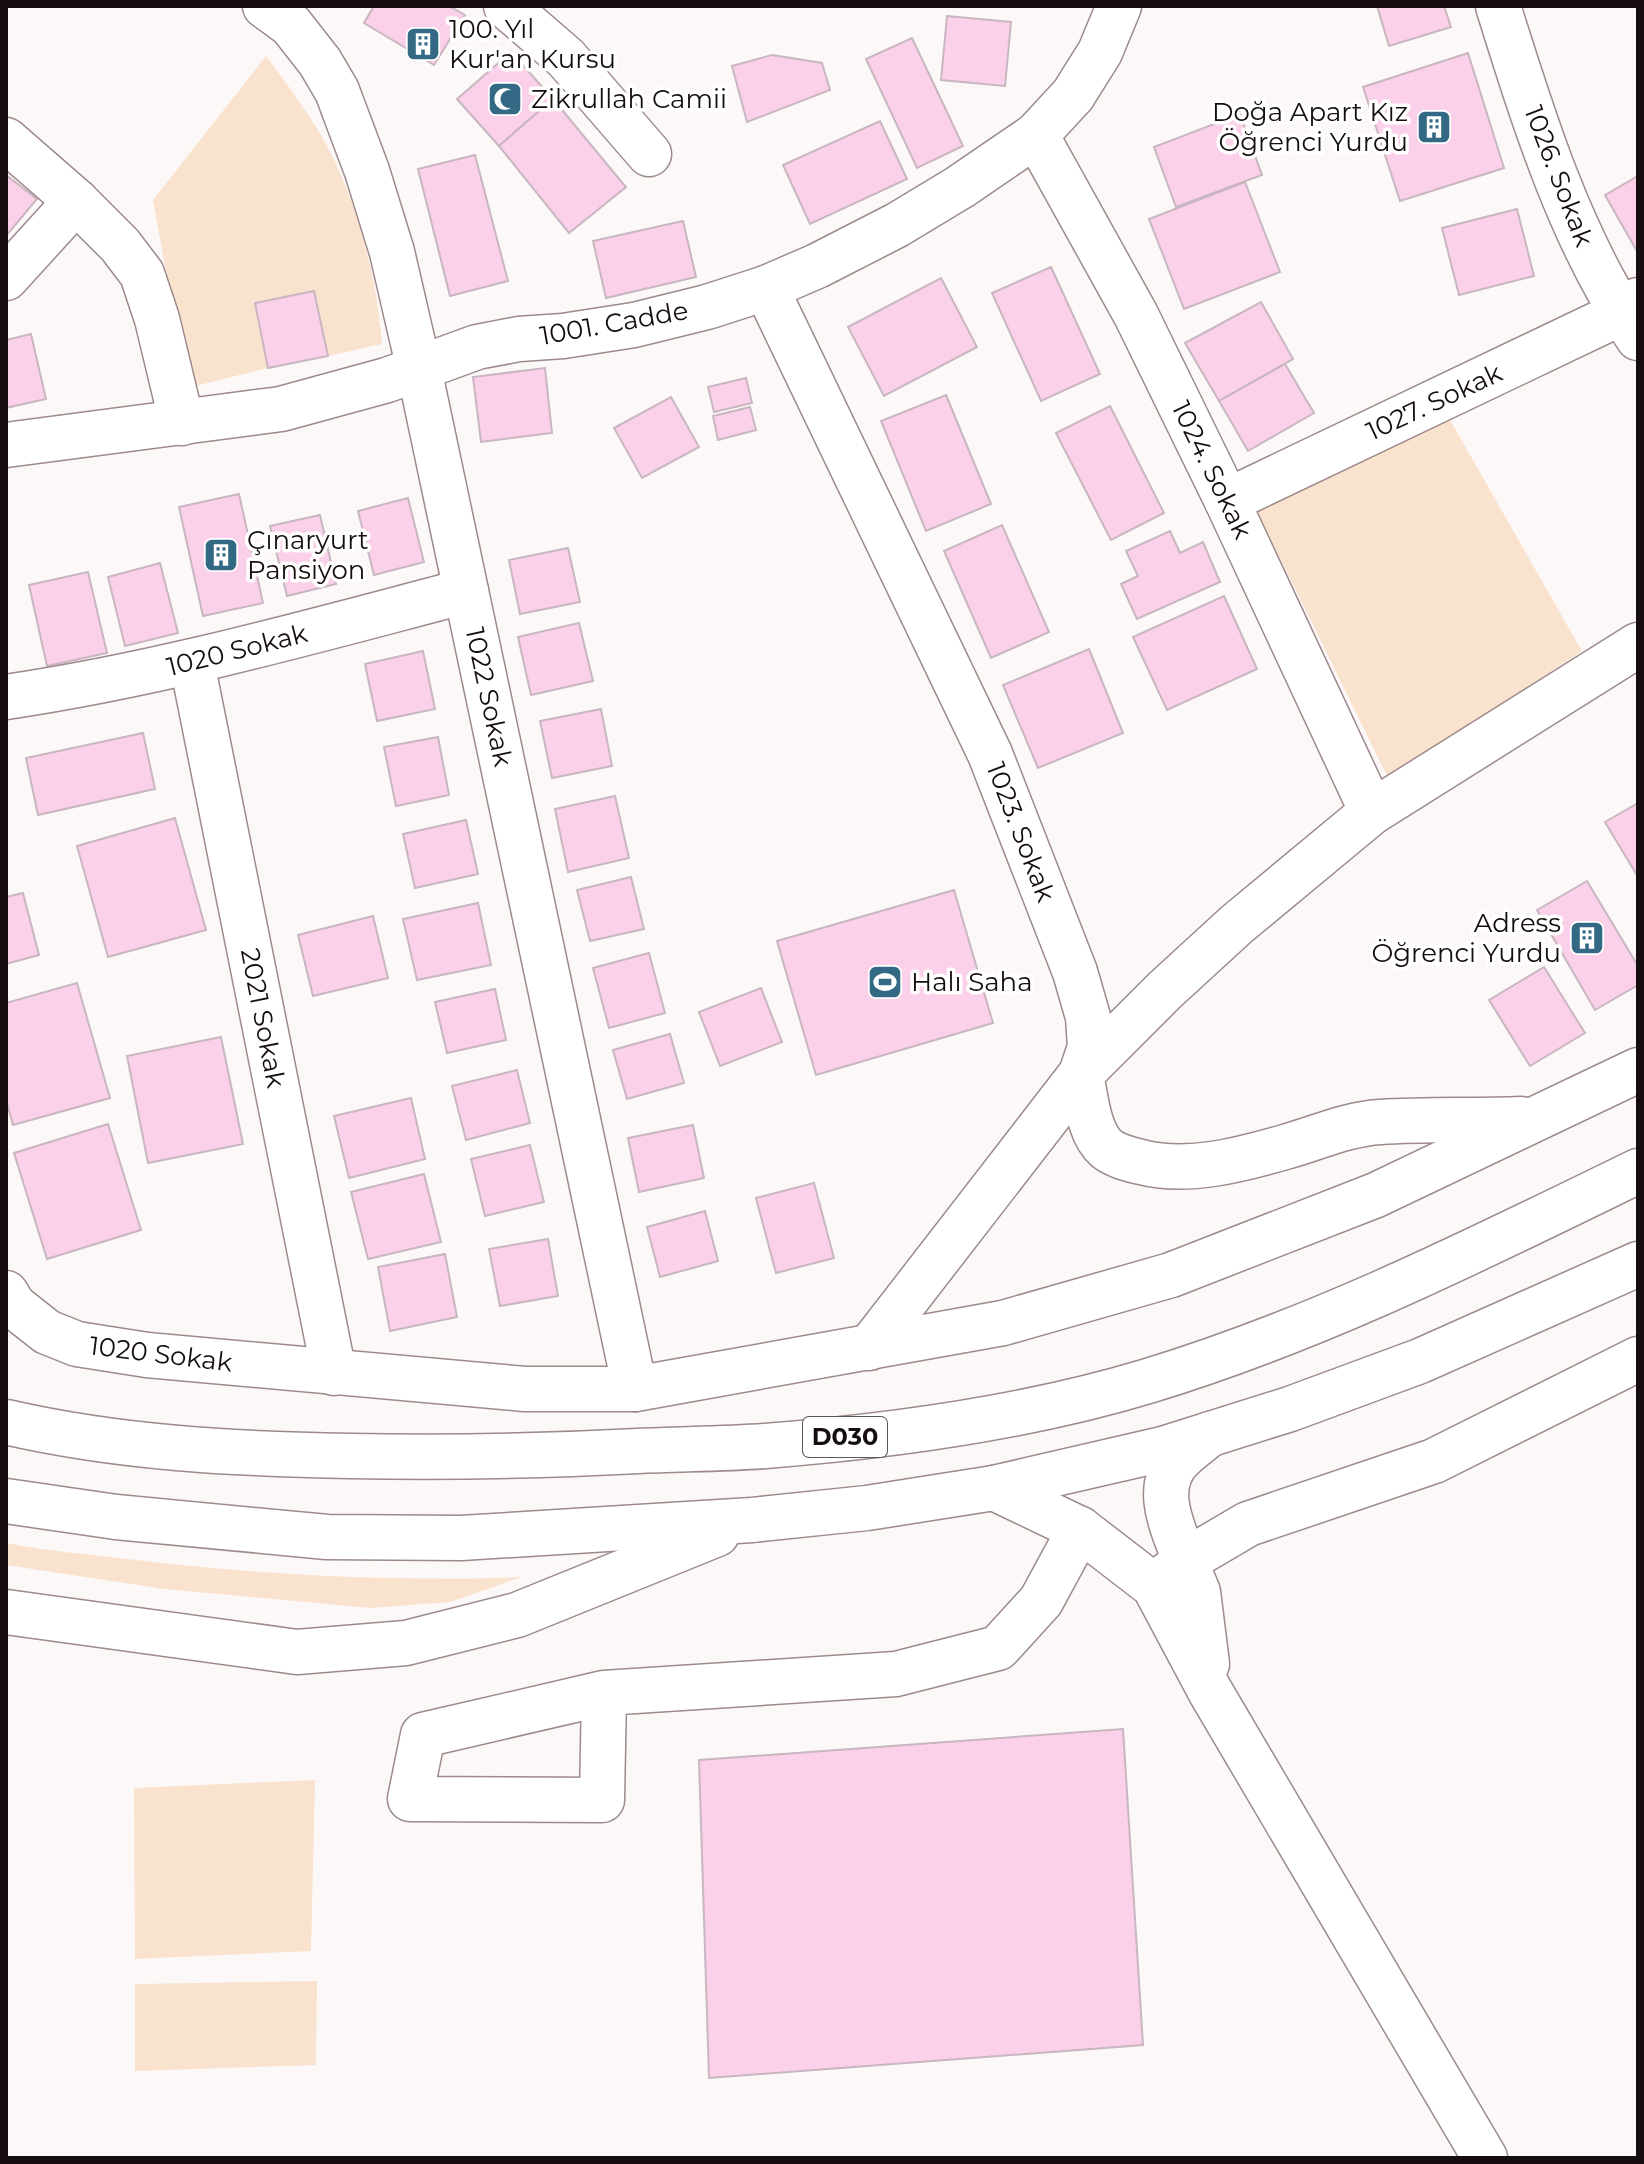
<svg xmlns="http://www.w3.org/2000/svg" width="1644" height="2164" viewBox="0 0 1644 2164" font-family="Montserrat,sans-serif">
  <rect width="100%" height="100%" fill="#fdf8f8"/>
  <g fill="#fae3ce">
    <path d="M266,56C289,87 314,119 331,154C360,212 377,280 382,344L328,356L255,303L268,368L187,388L153,200Z"/>
    <path d="M1449,418L1582,651L1388,778L1257,511Z"/>
    <path d="M6,1543C46,1551 87,1554 127,1559C258,1575 390,1582 522,1577L450,1602L371,1608L164,1589L6,1565Z"/>
    <path d="M315,1780L311,1951L135,1959L134,1788Z"/>
    <path d="M317,1981L316,2065L135,2071V1984Z"/>
  </g>
  <g fill="#fbd0e9" stroke="#c8b6c0" stroke-width="2">
    <path d="M374,6H449L465,15L434,65L364,23Z"/>
    <path d="M1377,6H1444L1451,27L1389,46Z"/>
    <path d="M947,16L1011,22L1005,86L941,80Z"/>
    <path d="M912,38L963,146L917,168L866,59Z"/>
    <path d="M511,52L553,99L499,146L457,99Z"/>
    <path d="M1468,53L1504,168L1400,201L1363,87Z"/>
    <path d="M772,55L822,63L830,90L747,122L732,66Z"/>
    <path d="M553,99L626,187L569,233L499,146Z"/>
    <path d="M1240,114L1262,175L1176,207L1154,147Z"/>
    <path d="M880,121L907,179L810,224L783,165Z"/>
    <path d="M475,155L508,281L450,296L418,169Z"/>
    <path d="M6,175L37,199L6,236Z"/>
    <path d="M1638,176V253L1605,195Z"/>
    <path d="M1245,182L1280,272L1184,309L1149,219Z"/>
    <path d="M1517,209L1534,276L1459,295L1442,228Z"/>
    <path d="M683,221L696,277L606,298L593,241Z"/>
    <path d="M1051,267L1100,374L1041,401L992,293Z"/>
    <path d="M941,278L977,347L884,396L848,327Z"/>
    <path d="M314,291L328,356L268,368L255,303Z"/>
    <path d="M1261,302L1293,359L1219,401L1185,343Z"/>
    <path d="M31,334L46,399L6,408V340Z"/>
    <path d="M1285,364L1314,413L1248,451L1219,401Z"/>
    <path d="M545,368L552,433L481,442L473,377Z"/>
    <path d="M746,378L752,403L714,412L708,387Z"/>
    <path d="M946,395L991,504L926,531L881,421Z"/>
    <path d="M671,397L699,447L642,478L614,428Z"/>
    <path d="M1110,406L1164,513L1111,540L1056,433Z"/>
    <path d="M750,407L756,430L718,440L713,416Z"/>
    <path d="M239,494L263,603L203,616L179,507Z"/>
    <path d="M408,498L424,562L374,575L358,511Z"/>
    <path d="M320,515L336,584L287,596L270,526Z"/>
    <path d="M1002,525L1049,632L991,658L944,551Z"/>
    <path d="M1170,531L1180,553L1203,542L1220,582L1137,619L1121,584L1138,576L1126,551Z"/>
    <path d="M568,548L580,602L520,614L509,560Z"/>
    <path d="M160,563L178,633L125,646L108,577Z"/>
    <path d="M88,572L107,653L47,666L29,585Z"/>
    <path d="M1224,596L1257,669L1167,710L1133,637Z"/>
    <path d="M579,623L593,681L531,695L518,637Z"/>
    <path d="M1089,649L1123,733L1038,768L1003,685Z"/>
    <path d="M423,651L435,709L377,721L365,664Z"/>
    <path d="M601,709L612,766L552,778L540,721Z"/>
    <path d="M143,733L155,789L38,815L26,758Z"/>
    <path d="M438,737L449,795L396,806L384,747Z"/>
    <path d="M615,796L629,858L568,872L555,809Z"/>
    <path d="M1638,803V877L1605,822Z"/>
    <path d="M175,818L206,930L108,957L77,846Z"/>
    <path d="M466,820L478,874L415,888L403,834Z"/>
    <path d="M631,877L644,929L590,941L577,890Z"/>
    <path d="M1587,881L1638,966V985L1595,1010L1537,910Z"/>
    <path d="M954,890L993,1023L816,1075L777,941Z"/>
    <path d="M23,893L39,955L6,964V897Z"/>
    <path d="M478,903L491,965L417,980L403,919Z"/>
    <path d="M373,916L388,978L313,996L298,935Z"/>
    <path d="M649,953L665,1013L609,1028L593,968Z"/>
    <path d="M1544,967L1585,1033L1530,1066L1489,1000Z"/>
    <path d="M77,983L110,1098L13,1125L6,1100V1003Z"/>
    <path d="M761,988L782,1042L720,1066L699,1012Z"/>
    <path d="M495,989L506,1040L447,1053L435,1002Z"/>
    <path d="M670,1034L684,1083L627,1099L613,1050Z"/>
    <path d="M221,1037L243,1144L148,1163L127,1056Z"/>
    <path d="M517,1070L530,1123L466,1140L452,1086Z"/>
    <path d="M411,1098L425,1159L349,1178L334,1116Z"/>
    <path d="M108,1124L141,1230L47,1259L14,1153Z"/>
    <path d="M693,1125L704,1178L639,1192L628,1138Z"/>
    <path d="M530,1145L544,1202L485,1216L471,1159Z"/>
    <path d="M424,1174L441,1242L368,1259L351,1192Z"/>
    <path d="M814,1183L834,1258L776,1273L756,1198Z"/>
    <path d="M705,1211L718,1261L660,1277L647,1227Z"/>
    <path d="M548,1239L558,1296L500,1306L489,1249Z"/>
    <path d="M445,1254L457,1317L390,1331L378,1267Z"/>
    <path d="M1123,1729L1143,2045L709,2078L699,1760Z"/>
  </g>
  <g fill="none" stroke-linecap="round" stroke-linejoin="round">
    <g stroke="#9e898b" stroke-width="47">
      <g id="minor">
        <path d="M265,6L291,25L320,62L337,91L367,171L392,252L419,369L635,1389"/>
        <path d="M506,6L566,58L649,154"/>
        <path d="M1498,6C1533,118 1571,241 1638,338"/>
        <path d="M1036,135L1136,315L1227,501L1372,812"/>
        <path d="M6,140L76,201L120,245L142,274L157,319L182,423"/>
        <path d="M6,278L76,201"/>
        <path d="M766,288L990,754L1075,972L1088,1017L1090,1047L1081,1074L869,1348"/>
        <path d="M1227,501L1621,313L1638,300"/>
        <path d="M192,663L334,1373"/>
        <path d="M6,697C162,674 313,631 466,591"/>
        <path d="M1521,1119C1475,1121 1427,1119 1380,1122C1347,1124 1317,1138 1285,1147C1240,1160 1187,1174 1141,1162C1129,1159 1116,1156 1107,1149C1088,1133 1086,1097 1081,1074L1165,990L1237,924L1372,812L1638,645"/>
        <path d="M6,1293L14,1306L47,1332L77,1344L147,1355L525,1389H635L1003,1323L1171,1275L1376,1195L1638,1070"/>
        <path d="M1185,1561L1198,1592L1207,1664"/>
        <path d="M1157,1583L1185,1561L1248,1524L1434,1461L1638,1359"/>
        <path d="M604,1693L602,1800L410,1799L423,1735L604,1693L896,1674L998,1648L1041,1601L1080,1529L1154,1586L1210,1691L1485,2158"/>
      </g>
    </g>
    <g stroke="#9e898b" stroke-width="47">
      <g id="major">
        <path d="M6,445L281,409L387,380L477,347L519,339L563,336L634,325L707,307L766,288L817,266L897,225L960,187L1036,135L1073,95L1100,52L1119,6"/>
        <path d="M994,1488L1080,1529"/>
        <path d="M1185,1561C1173,1528 1152,1488 1180,1459C1189,1450 1200,1442 1210,1434"/>
      </g>
    </g>
    <g stroke="#9e898b" stroke-width="47">
      <g id="highway">
        <path d="M6,1422C119,1448 235,1454 351,1456C447,1458 542,1456 638,1451C681,1449 723,1449 765,1446C893,1436 1026,1418 1148,1381C1319,1329 1478,1249 1638,1171"/>
        <path d="M6,1501L116,1517L327,1537L461,1538L752,1520L867,1508L994,1488L1163,1449L1290,1409L1420,1361L1638,1264"/>
        <path d="M6,1612L297,1652L406,1643L517,1615L717,1534"/>
      </g>
    </g>
    <use href="#minor" stroke="#fff" stroke-width="44"/>
    <use href="#major" stroke="#fff" stroke-width="44"/>
    <use href="#highway" stroke="#fff" stroke-width="44"/>
  </g>
  <defs>
    <g id="building-square" transform="scale(1.8)"><rect x="-9" y="-9" width="18" height="18" rx="4" fill="#336984" stroke="#fff"/><path d="M-4-6H4V6H1V3H-1V6H-4ZM-2.5-4.3h1.7v1.8h-1.7ZM.8-4.3h1.7v1.8H.8ZM-2.5-1h1.7V.8h-1.7ZM.8-1h1.7V.8H.8Z" fill="#fff"/></g>
    <g id="mosque-square" transform="scale(1.8)"><rect x="-9" y="-9" width="18" height="18" rx="4" fill="#336984" stroke="#fff"/><path d="M3.5-4.9A6 6 0 1 0 3.5 4.9A5 5 0 1 1 3.5-4.9Z" fill="#fff"/></g>
    <g id="stadium-square" transform="scale(1.8)"><rect x="-9" y="-9" width="18" height="18" rx="4" fill="#336984" stroke="#fff"/><path d="M0-5a6.5 5 0 1 0 0 10a6.5 5 0 1 0 0-10ZM-3.5-1.8h7v3.6h-7Z" fill="#fff"/></g>
  </defs>
  <g fill-rule="evenodd">
    <use href="#building-square" x="423" y="44"/>
    <use href="#mosque-square" x="505" y="99"/>
    <use href="#building-square" x="1434" y="127"/>
    <use href="#building-square" x="221" y="555"/>
    <use href="#building-square" x="1587" y="938"/>
    <use href="#stadium-square" x="885" y="982"/>
  </g>
  <g text-anchor="middle" stroke-width="7" stroke-linejoin="round" paint-order="stroke">
    <rect fill="#fff" stroke="#5b5656" stroke-width="2" x="803" y="1417" width="84" height="40" rx="6"/>
    <g font-size="24" font-weight="bold" fill="#150d0e">
      <text x="845" y="1445">D030</text>
    </g>
    <g font-size="26" fill="#150d0e" stroke="#fff" text-anchor="start">
      <text x="449" y="38">100. Yıl<tspan x="449" dy="30">Kur'an Kursu</tspan></text>
      <text x="531" y="108">Zikrullah Camii</text>
      <text x="1408" y="121" text-anchor="end">Doğa Apart Kız<tspan x="1408" dy="30">Öğrenci Yurdu</tspan></text>
      <text x="247" y="549">Çınaryurt<tspan x="247" dy="30">Pansiyon</tspan></text>
      <text x="1561" y="932" text-anchor="end">Adress<tspan x="1561" dy="30">Öğrenci Yurdu</tspan></text>
      <text x="911" y="991">Halı Saha</text>
    </g>
    <g font-size="26" fill="#150d0e" stroke="#fff">
      <text transform="translate(1559 176) rotate(69)" y="9">1026. Sokak</text>
      <text transform="translate(614 323) rotate(-10)" y="9">1001. Cadde</text>
      <text transform="translate(1434 402) rotate(-25)" y="9">1027. Sokak</text>
      <text transform="translate(1212 470) rotate(64)" y="9">1024. Sokak</text>
      <text transform="translate(237 650) rotate(-14)" y="9">1020 Sokak</text>
      <text transform="translate(489 697) rotate(78)" y="9">1022 Sokak</text>
      <text transform="translate(1021 832) rotate(69)" y="9">1023. Sokak</text>
      <text transform="translate(263 1018) rotate(79)" y="9">2021 Sokak</text>
      <text transform="translate(161 1354) rotate(7)" y="9">1020 Sokak</text>
    </g>
  </g>
  <rect width="1644" height="2164" fill="none" stroke="#150d0e" stroke-width="16"/>
</svg>
